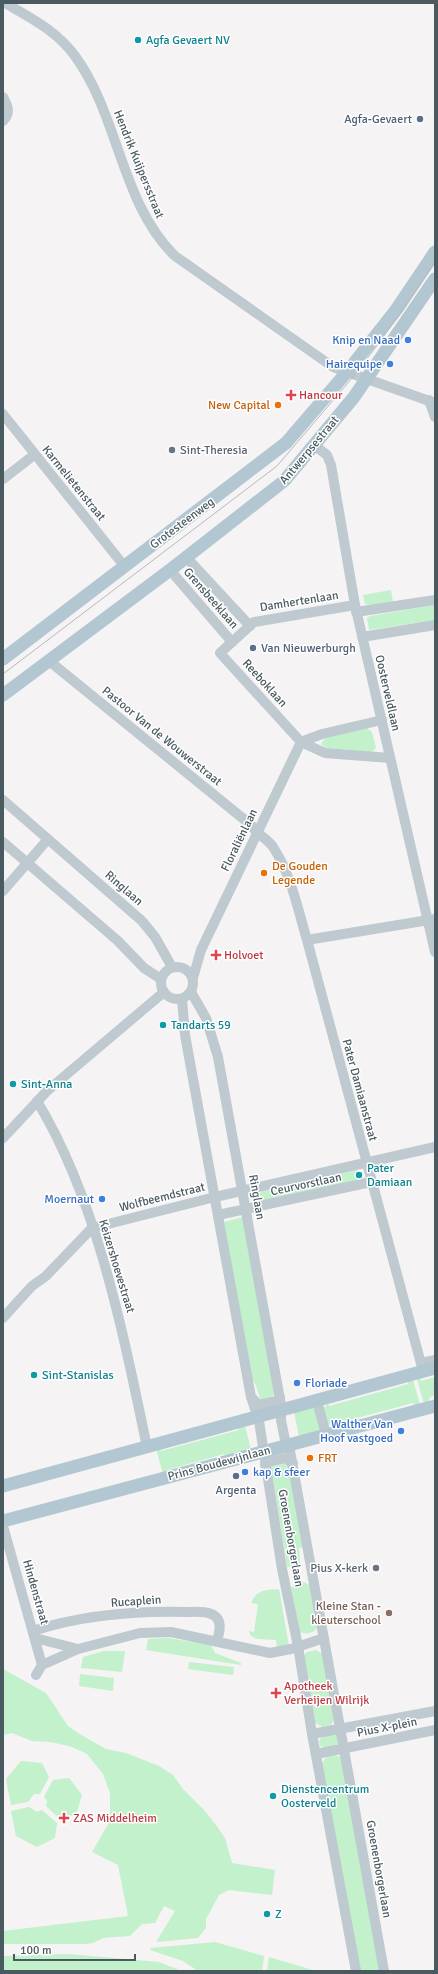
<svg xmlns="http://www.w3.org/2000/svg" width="438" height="1974" viewBox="0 0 438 1974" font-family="Signika,sans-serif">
  <rect width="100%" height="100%" fill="#f5f3f3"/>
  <g fill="#c2f1cc">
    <path d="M391,590L393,602L371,605L365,604L363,595Z"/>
    <path d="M435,605V620L369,630L367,618L370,616Z"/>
    <path d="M367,728L372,732L376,748L372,752L326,748L321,744L325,738Z"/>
    <path d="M358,1170L364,1174L363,1179L254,1205L252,1194Z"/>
    <path d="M243,1217L274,1392L272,1399L262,1402C257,1394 258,1385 251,1378L224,1222Z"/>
    <path d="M420,1377L421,1381L435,1377V1395L430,1397L428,1403L424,1404L417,1379Z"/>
    <path d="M413,1380L420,1404L415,1406L413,1403L334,1424V1427L327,1423L324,1408L328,1403L329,1406L408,1384V1381Z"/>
    <path d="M315,1406L321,1432L299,1437L294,1412Z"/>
    <path d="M245,1426L251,1450L226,1457L224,1454L167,1470V1473L163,1474L156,1449L160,1448L161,1451L239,1430L238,1428Z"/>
    <path d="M284,1462L289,1466L303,1547L299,1548L300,1564L287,1567L271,1465Z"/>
    <path d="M303,1582L310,1585L317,1628C314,1633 305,1635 300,1632L291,1588L296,1583Z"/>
    <path d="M279,1589L289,1646L277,1648L276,1640L257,1639L251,1636L249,1631L254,1632L258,1604L251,1603C257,1589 266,1590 279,1589Z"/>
    <path d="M168,1638L211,1645L215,1653L241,1663V1665L146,1650L148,1639Z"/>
    <path d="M316,1650L323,1654L334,1720L331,1725L323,1727L315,1723L303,1657L307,1652Z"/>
    <path d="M104,1651H125L122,1672L81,1668L83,1657Z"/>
    <path d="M189,1662L234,1667L233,1675L188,1669Z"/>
    <path d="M3,1669L46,1693L68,1726L78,1733L106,1749L126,1753L159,1766L173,1775L183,1789L204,1810L216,1825L225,1838L232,1863L275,1870L272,1895L229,1890L219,1895L206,1919V1928L198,1938L156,1942L175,1911L164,1906L155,1923L142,1924L130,1936L103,1938L93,1943L85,1944H3V1931L128,1916L118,1865L92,1852L110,1821V1793L103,1774L87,1754L72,1747L51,1742L32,1741L12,1733L3,1735Z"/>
    <path d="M80,1674L114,1678L113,1691L79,1686Z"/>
    <path d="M331,1734L337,1735L338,1743C332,1748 327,1748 320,1746L319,1740L323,1736Z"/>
    <path d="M334,1755L341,1757L381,1971H360L322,1764L325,1758Z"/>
    <path d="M21,1761L42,1763L49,1777L40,1794H34L28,1802L11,1805L6,1779Z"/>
    <path d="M69,1778L82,1795L76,1815L60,1819L46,1806L47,1801L44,1797L53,1780Z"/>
    <path d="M29,1807L37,1812L42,1810L57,1823L55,1838L37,1847L16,1836L11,1811Z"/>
    <path d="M215,1942L264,1956L262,1971H198L183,1961L150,1950L151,1948Z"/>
    <path d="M69,1954L159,1962L182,1971H3V1956Z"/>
    <path d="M269,1957L316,1971H267Z"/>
  </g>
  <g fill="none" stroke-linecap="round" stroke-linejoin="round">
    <g stroke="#becacf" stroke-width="10">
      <path d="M5,3C31,18 57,31 75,56C119,116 121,204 175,256L333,367L435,403"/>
      <path d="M3,97C8,106 11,113 3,121"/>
      <path d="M429,400L435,417"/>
      <path d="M3,414L125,567"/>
      <path d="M314,445L327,455L331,465L355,605L435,952"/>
      <path d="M3,479L34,455"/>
      <path d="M186,557L250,626"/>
      <path d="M170,570L232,642"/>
      <path d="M355,605L254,622L220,653L301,742L325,753L390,758"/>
      <path d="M356,612L435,600"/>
      <path d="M362,637L435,625"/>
      <path d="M48,660L251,825C258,836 267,838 273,847C291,874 298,910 307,940L423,1371"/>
      <path d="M301,742L322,734L382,720"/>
      <path d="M3,800L142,921L155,937L172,967"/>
      <path d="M3,842L118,941L144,968L161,979"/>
      <path d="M3,891L48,839"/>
      <path d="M307,940L435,919"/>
      <circle cx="177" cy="983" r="16"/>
      <path d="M193,978L201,950L301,742"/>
      <path d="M191,992L206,1018L218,1057L281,1405V1420L285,1440L290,1451L384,1971"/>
      <path d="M182,999L185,1035L251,1397L259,1421L282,1569L298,1646L312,1734L356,1971"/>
      <path d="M37,1101C98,1202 123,1333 147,1447"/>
      <path d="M3,1138L47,1091L164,992"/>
      <path d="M218,1215L371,1182"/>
      <path d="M3,1318L32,1286L46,1276L92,1228L215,1197L435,1147"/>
      <path d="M421,1363L435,1360"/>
      <path d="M251,1397L259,1405L277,1401L280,1397"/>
      <path d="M317,1401L326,1434"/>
      <path d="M265,1465L268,1462L285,1458L293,1463"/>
      <path d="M3,1526L42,1665"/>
      <path d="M33,1631C82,1615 134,1611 184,1612C194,1612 210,1610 217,1618C222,1624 219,1634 217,1641"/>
      <path d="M35,1638L78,1649"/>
      <path d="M36,1675L42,1665L78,1649L140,1633L171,1632L270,1653L291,1649L324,1638"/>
      <path d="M312,1734L435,1711"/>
      <path d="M316,1754L435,1730"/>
    </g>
    <g stroke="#b2c7d1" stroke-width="13">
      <path d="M3,659L286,443L347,372L396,310L435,252"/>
      <path d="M3,695L170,570L284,481L354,397L435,279"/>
      <path d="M3,1486L435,1368"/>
      <path d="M3,1521L435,1406"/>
    </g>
    <path stroke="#b5b9bd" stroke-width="1" d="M3,674L277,466L358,371L400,314L435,262"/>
  </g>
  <g fill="#0f9aa8" stroke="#fff" stroke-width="1.5">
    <circle cx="138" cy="40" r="4"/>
    <circle cx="163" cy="1025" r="4"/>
    <circle cx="13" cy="1084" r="4"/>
    <circle cx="359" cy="1175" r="4"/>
    <circle cx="34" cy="1375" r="4"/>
    <circle cx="273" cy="1796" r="4"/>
    <circle cx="267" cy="1914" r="4"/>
  </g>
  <g fill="#5c6f8a" stroke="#fff" stroke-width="1.5">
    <circle cx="420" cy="119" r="4"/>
    <circle cx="253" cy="648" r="4"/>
    <circle cx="236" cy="1476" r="4"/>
  </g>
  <g fill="#3f7fe0" stroke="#fff" stroke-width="1.5">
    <circle cx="408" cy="340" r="4"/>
    <circle cx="390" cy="364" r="4"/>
    <circle cx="102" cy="1199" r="4"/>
    <circle cx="297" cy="1383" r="4"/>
    <circle cx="401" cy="1431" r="4"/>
    <circle cx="245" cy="1472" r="4"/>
  </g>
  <g fill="#e0444e" stroke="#fff" stroke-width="1.5">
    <path d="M289 389h4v4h4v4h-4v4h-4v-4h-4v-4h4z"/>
    <path d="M214 949h4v4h4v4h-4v4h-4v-4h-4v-4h4z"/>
    <path d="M274 1687h4v4h4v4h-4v4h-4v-4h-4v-4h4z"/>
    <path d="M62 1812h4v4h4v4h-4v4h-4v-4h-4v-4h4z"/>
  </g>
  <g fill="#e8710a" stroke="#fff" stroke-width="1.5">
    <circle cx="278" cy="405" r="4"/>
    <circle cx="264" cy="873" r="4"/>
    <circle cx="310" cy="1458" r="4"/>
  </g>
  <g fill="#6b7280" stroke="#fff" stroke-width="1.5">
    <circle cx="172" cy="450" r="4"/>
    <circle cx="376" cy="1568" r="4"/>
  </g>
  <circle fill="#8d6e63" stroke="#fff" stroke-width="1.5" cx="389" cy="1613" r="4"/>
  <g text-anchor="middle" stroke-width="3" stroke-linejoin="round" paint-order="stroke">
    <g font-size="12" fill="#0d838f" stroke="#fff" text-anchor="start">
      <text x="146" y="44">Agfa Gevaert NV</text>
      <text x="171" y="1029">Tandarts 59</text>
      <text x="21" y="1088">Sint-Anna</text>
      <text x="367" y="1172">Pater<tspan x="367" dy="14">Damiaan</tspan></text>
      <text x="42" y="1379">Sint-Stanislas</text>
      <text x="281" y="1793">Dienstencentrum<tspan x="281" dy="14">Oosterveld</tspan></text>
      <text x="275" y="1918">Z</text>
    </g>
    <g font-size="12" fill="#4e5e75" stroke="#fff" text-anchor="end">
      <text x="412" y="123">Agfa-Gevaert</text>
      <text x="261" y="652" text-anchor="start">Van Nieuwerburgh</text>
      <text x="236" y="1494" text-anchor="middle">Argenta</text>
    </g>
    <g font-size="12" fill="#4a5a61" stroke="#fff">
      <text transform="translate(139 164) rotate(68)" y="4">Hendrik Kuijpersstraat</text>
      <text transform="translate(309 450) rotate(-50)" y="4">Antwerpsestraat</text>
      <text transform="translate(74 483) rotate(51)" y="4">Karmelietenstraat</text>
      <text transform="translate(182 523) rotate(-37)" y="4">Grotesteenweg</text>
      <text transform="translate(211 598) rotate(49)" y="4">Grensbeeklaan</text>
      <text transform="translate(299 601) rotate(-9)" y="4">Damhertenlaan</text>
      <text transform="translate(265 683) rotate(48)" y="4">Reeboklaan</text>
      <text transform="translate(388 693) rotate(77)" y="4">Oosterveldlaan</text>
      <text transform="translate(162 736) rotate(39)" y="4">Pastoor Van de Wouwerstraat</text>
      <text transform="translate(239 840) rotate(-64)" y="4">Floraliënlaan</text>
      <text transform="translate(124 888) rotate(41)" y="4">Ringlaan</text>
      <text transform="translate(360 1090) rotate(75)" y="4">Pater Damiaanstraat</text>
      <text transform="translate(306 1184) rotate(-12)" y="4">Ceurvorstlaan</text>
      <text transform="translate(162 1197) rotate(-14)" y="4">Wolfbeemdstraat</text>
      <text transform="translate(257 1197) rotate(80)" y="4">Ringlaan</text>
      <text transform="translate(117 1266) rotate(73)" y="4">Keizershoevestraat</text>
      <text transform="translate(219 1463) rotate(-15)" y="4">Prins Boudewijnlaan</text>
      <text transform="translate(291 1538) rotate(80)" y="4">Groenenborgerlaan</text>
      <text transform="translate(36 1592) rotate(74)" y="4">Hindenstraat</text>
      <text transform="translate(136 1601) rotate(-4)" y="4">Rucaplein</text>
      <text transform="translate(387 1727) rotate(-11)" y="4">Pius X-plein</text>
      <text transform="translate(379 1869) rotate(80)" y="4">Groenenborgerlaan</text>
    </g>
    <g font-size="12" fill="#366cbe" stroke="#fff" text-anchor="end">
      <text x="400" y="344">Knip en Naad</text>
      <text x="382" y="368">Hairequipe</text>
      <text x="94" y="1203">Moernaut</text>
      <text x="305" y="1387" text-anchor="start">Floriade</text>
      <text x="393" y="1428">Walther Van<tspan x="393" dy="14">Hoof vastgoed</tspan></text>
      <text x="253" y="1476" text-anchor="start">kap &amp; sfeer</text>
    </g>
    <g font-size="12" fill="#be3a42" stroke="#fff" text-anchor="start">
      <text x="299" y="399">Hancour</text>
      <text x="224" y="959">Holvoet</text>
      <text x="284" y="1690">Apotheek<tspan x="284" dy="14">Verheijen Wilrijk</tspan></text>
      <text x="73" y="1822">ZAS Middelheim</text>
    </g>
    <g font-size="12" fill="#c56008" stroke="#fff" text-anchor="start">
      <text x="270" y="409" text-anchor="end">New Capital</text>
      <text x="272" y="870">De Gouden<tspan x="272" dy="14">Legende</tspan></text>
      <text x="318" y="1462">FRT</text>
    </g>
    <g font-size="12" fill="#5b616d" stroke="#fff" text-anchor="start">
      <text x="180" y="454">Sint-Theresia</text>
      <text x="368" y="1572" text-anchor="end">Pius X-kerk</text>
    </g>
    <g font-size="12" fill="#785e54" stroke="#fff" text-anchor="end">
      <text x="381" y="1610">Kleine Stan -<tspan x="381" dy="14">kleuterschool</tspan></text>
    </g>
  </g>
  <rect width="438" height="1974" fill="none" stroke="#4a5a61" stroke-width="8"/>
  <path d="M14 1954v6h121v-6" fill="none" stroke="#4a5a61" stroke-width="2"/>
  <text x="20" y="1954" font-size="12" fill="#4a5a61" stroke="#ffffff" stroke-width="3" paint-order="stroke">100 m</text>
</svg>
